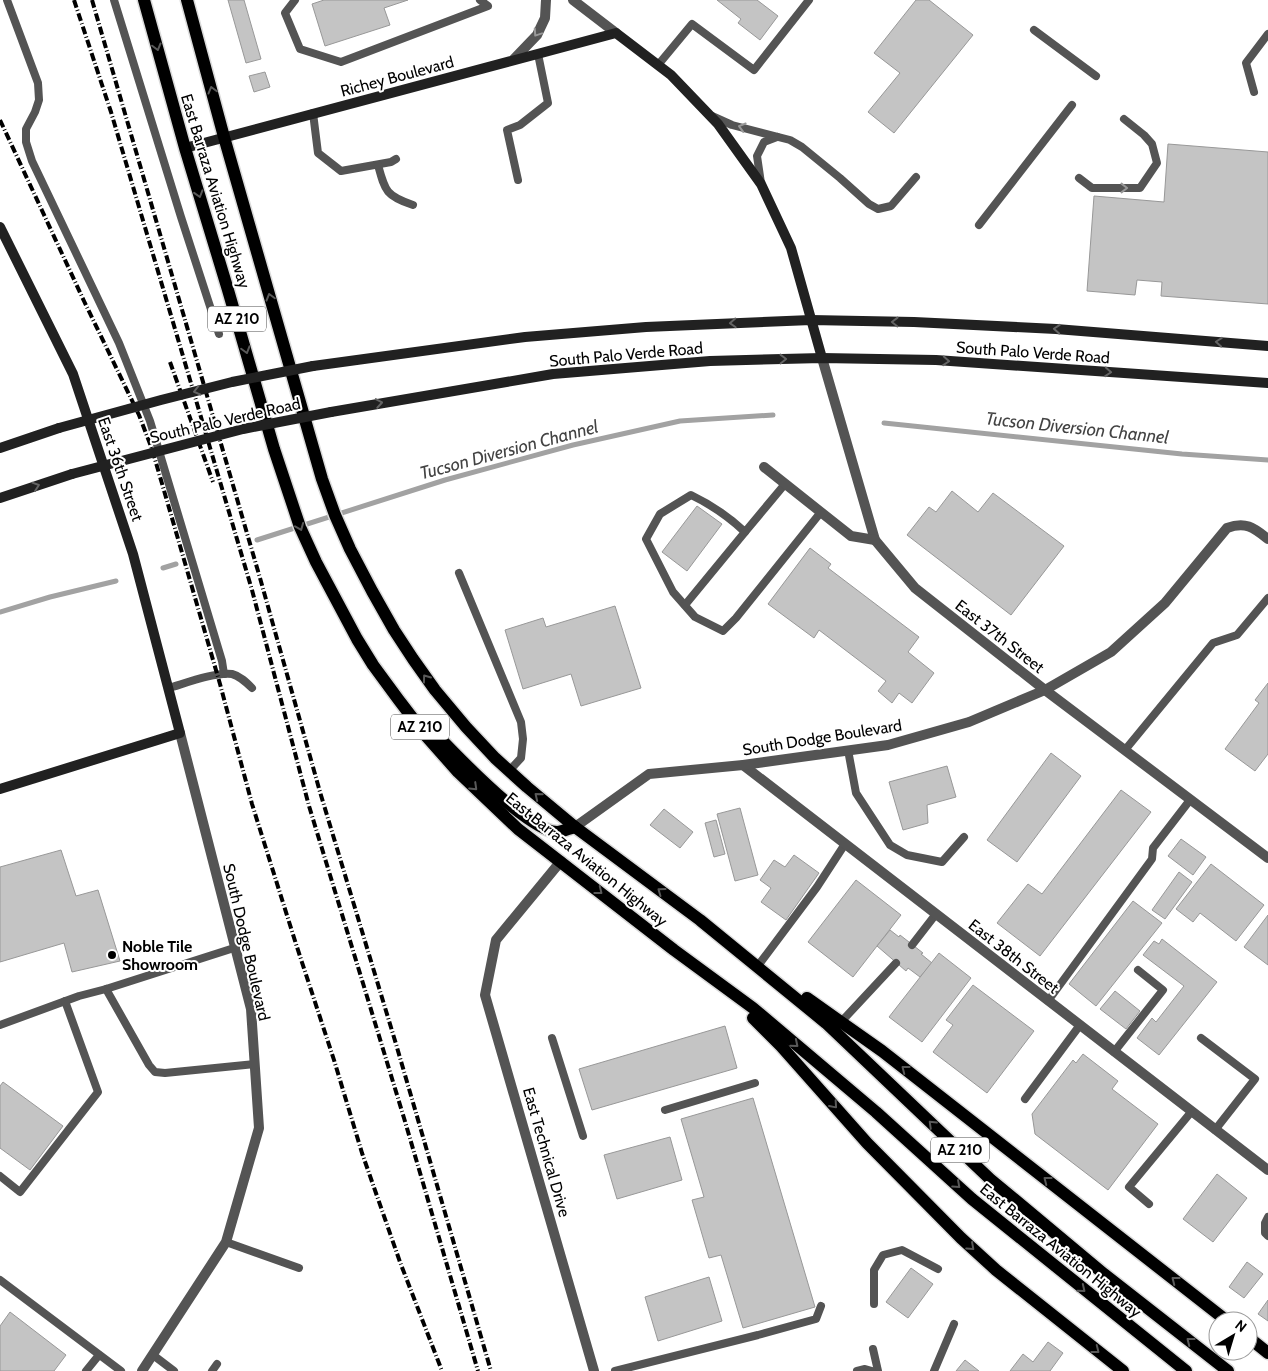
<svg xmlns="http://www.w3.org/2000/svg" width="1268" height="1371" viewBox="0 0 1268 1371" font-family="Cabin,sans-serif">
  <rect width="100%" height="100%" fill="#fff"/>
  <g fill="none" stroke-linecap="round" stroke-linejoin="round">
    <g stroke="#a2a2a2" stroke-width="5">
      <path d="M884,423L1182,454L1268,460"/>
      <path d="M257,540L445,480L573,445L680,421L773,415"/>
      <path d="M163,568L176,564"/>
      <path d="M0,612L50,597L116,581"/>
    </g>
  </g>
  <g fill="#c4c4c4" stroke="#989898">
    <path d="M228,0H244L261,59L246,63Z"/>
    <path d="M324,0H408L384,8L390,25L325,46L312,4Z"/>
    <path d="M717,0H757L778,16L760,40L738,23L741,19Z"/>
    <path d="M916,0H929L973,35L894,133L868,112L900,73L874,53Z"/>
    <path d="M265,72L270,87L254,92L249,76Z"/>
    <path d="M1168,144L1268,152V304L1161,296L1162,282L1137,280L1135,295L1087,291L1094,196L1164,202Z"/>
    <path d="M952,491L978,512L993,493L1064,546L1011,615L907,535L929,507L936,512Z"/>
    <path d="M697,506L722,524L687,571L662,552Z"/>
    <path d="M810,548L831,564L828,568L919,637L908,652L934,673L912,703L899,693L892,703L878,691L886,681L819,630L814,638L768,604Z"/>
    <path d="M615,606L641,688L581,706L571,674L523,689L505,630L543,618L546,627Z"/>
    <path d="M1268,683V754L1255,771L1225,749L1259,703L1255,700Z"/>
    <path d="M1051,753L1081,776L1017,862L987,840Z"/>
    <path d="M947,766L956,797L927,805L928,823L903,830L889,782Z"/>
    <path d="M1121,790L1151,812L1040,956L997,923L1028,884L1042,894Z"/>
    <path d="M740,808L758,875L735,881L717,814Z"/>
    <path d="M664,809L693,832L680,848L650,825Z"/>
    <path d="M716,820L725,854L714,857L705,823Z"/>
    <path d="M1181,839L1206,857L1193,875L1168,856Z"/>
    <path d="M61,850L76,896L98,890L120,961L72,972L64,943L0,962V867Z"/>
    <path d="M794,855L819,873L786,920L761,902L771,888L760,880L774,860L785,867Z"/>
    <path d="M1211,864L1264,905L1236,941L1200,913L1193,922L1176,909Z"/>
    <path d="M1179,872L1192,882L1165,919L1152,910Z"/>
    <path d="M856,880L901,915L853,977L808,942Z"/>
    <path d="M1133,901L1162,923L1096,1006L1069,984Z"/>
    <path d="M1268,915V965L1244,947Z"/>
    <path d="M890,930L899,937L900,935L923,953L921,954L932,963L920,977L908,968L906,971L877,946Z"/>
    <path d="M1162,939L1217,982L1159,1055L1137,1038L1152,1018L1156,1022L1184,986L1143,955L1154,941L1159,944Z"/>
    <path d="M939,953L971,978L922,1042L889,1017Z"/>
    <path d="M973,985L1034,1031L987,1093L933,1052L953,1025L946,1020Z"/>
    <path d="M1115,991L1140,1011L1126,1029L1100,1009Z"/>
    <path d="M725,1026L737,1068L592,1110L579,1069Z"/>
    <path d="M1083,1054L1118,1081L1112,1089L1158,1124L1108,1190L1035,1134L1032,1114L1073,1060L1076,1063Z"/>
    <path d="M3,1082L63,1126L30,1170L0,1148V1086Z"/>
    <path d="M753,1098L815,1307L743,1328L721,1255L709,1258L692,1200L704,1197L681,1119Z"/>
    <path d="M670,1137L682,1180L617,1199L604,1155Z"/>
    <path d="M1217,1174L1247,1198L1213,1242L1183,1219Z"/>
    <path d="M1247,1262L1263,1274L1244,1298L1229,1287Z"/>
    <path d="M911,1268L933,1284L908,1318L886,1302Z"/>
    <path d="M709,1277L722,1321L658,1341L645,1297Z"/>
    <path d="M1268,1300V1321L1258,1314Z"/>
    <path d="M10,1312L66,1355L54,1371H0V1326Z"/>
    <path d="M1048,1342L1063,1353L1050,1371H1010L1023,1354L1033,1362Z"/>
    <path d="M965,1360L979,1371H956Z"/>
  </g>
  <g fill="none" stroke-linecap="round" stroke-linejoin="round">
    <g stroke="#dbdbdb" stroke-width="15">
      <g id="primary">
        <path d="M144,0L185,148L228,290L274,449L300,527L316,562L357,639L373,665L398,699L427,737L458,772L518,829L674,950L753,1008L876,1112L972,1199L1186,1371"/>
        <path d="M187,0L224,137L322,479L335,515L350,549L372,591L394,630L413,659L435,690L466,727L495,758L527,787L575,827L700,920L826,1023L990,1179L1104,1274L1228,1371"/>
        <path d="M434,732C455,754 528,831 557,832C562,832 570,828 575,827"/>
        <path d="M807,998L882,1051L1227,1321"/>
        <path d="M753,1018L781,1046L867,1143L961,1238L996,1270L1123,1371"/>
        <path d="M1248,1337L1268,1353"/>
      </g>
    </g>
    <g stroke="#545454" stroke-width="8">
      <path d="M7,0L38,83L39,100L35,112L26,129V142L32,161L119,343L150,421L222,661L224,674"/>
      <path d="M114,0L181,217L219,334"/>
      <path d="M295,0L285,13L300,49L341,62L488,6L480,0"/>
      <path d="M1034,30L1096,76"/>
      <path d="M658,65L692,24L754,70L809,0"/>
      <path d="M1254,92L1246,63L1268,34"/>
      <path d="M313,113L318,153L341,171L391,162L396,159"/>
      <path d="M712,116L732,125L790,140L802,147L840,178L869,204L878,209L891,206L916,177"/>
      <path d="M378,165C385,191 386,196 413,205"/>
      <path d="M1079,178L1092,188H1140L1157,163L1152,144L1144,135L1124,119"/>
      <path d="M518,180L507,130L520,125L548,103L538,54"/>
      <path d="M761,183L757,156L764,142L777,137"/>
      <path d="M979,225L1072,105"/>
      <path d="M785,484L745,532C728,516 712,505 691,495L660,514L646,539L673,592L695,617L723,631L736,618L821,512"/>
      <path d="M459,573L521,722L523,739L521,758L509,771"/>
      <path d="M685,605L745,532"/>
      <path d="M169,688C186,683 215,672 232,674C240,676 246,682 252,688"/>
      <path d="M848,750L856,793L890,845L907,855L942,862L964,837"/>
      <path d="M1125,750L1213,643L1237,635L1268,598"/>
      <path d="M912,945L936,914"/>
      <path d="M760,963L817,887L845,844"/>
      <path d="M106,989L149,1065L155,1072L165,1073L255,1064"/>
      <path d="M1048,1001L1152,859L1153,848L1190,800"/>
      <path d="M841,1022L896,963"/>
      <path d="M0,1025L79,996L106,989L234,948"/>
      <path d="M552,1038L583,1136"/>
      <path d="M1201,1038L1255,1079L1215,1130"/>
      <path d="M1114,1052L1163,990L1138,970"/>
      <path d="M1025,1099L1080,1025"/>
      <path d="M665,1110L755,1083"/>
      <path d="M0,1176L20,1192L98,1092L65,1001"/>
      <path d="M1149,1204L1129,1187L1192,1111"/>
      <path d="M1268,1217L1265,1223V1233L1268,1236"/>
      <path d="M226,1242L299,1268"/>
      <path d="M0,1280L121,1371"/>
      <path d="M874,1304V1270L883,1255L902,1250L938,1269"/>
      <path d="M873,1349L878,1371"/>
      <path d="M153,1355L174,1371"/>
      <path d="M86,1371L99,1355"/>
      <path d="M212,1371L217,1364"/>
      <path d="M615,1371L758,1335L816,1319L821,1306"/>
      <path d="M857,1371L865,1369L872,1371"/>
      <path d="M934,1371L954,1324"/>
    </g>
    <g stroke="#545454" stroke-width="10">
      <path d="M573,0L616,33"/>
      <path d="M513,60L537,35L545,18L546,0"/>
      <path d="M822,358L875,540L915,588L1045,690L1268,858"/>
      <path d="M764,467L851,536L875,540"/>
      <path d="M743,765L1268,1170"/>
      <path d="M575,827L649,774L743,765L888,745L969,722L1045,690L1111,652L1165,603L1227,528C1246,521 1254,528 1268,539"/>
      <path d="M561,861L496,940L485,995L594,1371"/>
      <path d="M142,1371L226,1242L259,1128L251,1009L180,733"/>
    </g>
    <g stroke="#212121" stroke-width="10">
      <path d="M185,148L616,33L671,75L718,124L761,184L791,248L822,358"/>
      <path d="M0,227L73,374L133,554L180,733L0,789"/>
      <path d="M313,366L525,337L646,327L811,320L914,322L1056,329L1268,346"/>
      <path d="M331,412L553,374L710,361L822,358L936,360L1268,383"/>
      <path d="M0,448L59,428"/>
      <path d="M0,498L72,474"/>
    </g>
    <use href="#primary" stroke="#000" stroke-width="12"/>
    <g stroke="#000" stroke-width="4" stroke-dasharray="8 2.5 1 2.5" stroke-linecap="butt">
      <path d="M74,0L111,112L252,590L309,806L404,1118L478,1371"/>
      <path d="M92,0L260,578L320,792L396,1044L491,1371"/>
      <path d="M0,120L84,301L139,415L152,449L220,684L252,804L296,944L334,1060L362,1153L400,1262L442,1371"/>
      <path d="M170,362L213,482"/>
    </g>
    <g stroke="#212121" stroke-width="10">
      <path d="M59,428L161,400L232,382L313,366"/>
      <path d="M72,474L243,429L331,412"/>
    </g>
  </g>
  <defs><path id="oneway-chevron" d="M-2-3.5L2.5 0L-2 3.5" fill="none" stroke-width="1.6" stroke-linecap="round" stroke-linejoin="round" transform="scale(1.25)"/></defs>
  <g stroke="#989898">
    <use href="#oneway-chevron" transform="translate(537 33) rotate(124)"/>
    <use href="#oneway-chevron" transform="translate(742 127) rotate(-164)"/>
    <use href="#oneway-chevron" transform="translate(1124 188)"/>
  </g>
  <g stroke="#595959">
    <use href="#oneway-chevron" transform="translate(157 47) rotate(75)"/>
    <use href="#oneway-chevron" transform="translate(212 90) rotate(-105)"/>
    <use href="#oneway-chevron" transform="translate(199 194) rotate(73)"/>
    <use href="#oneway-chevron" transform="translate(270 297) rotate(-106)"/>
    <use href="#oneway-chevron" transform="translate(246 350) rotate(74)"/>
    <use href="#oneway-chevron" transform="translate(300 527) rotate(68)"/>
    <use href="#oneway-chevron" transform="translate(426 678) rotate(-126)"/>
    <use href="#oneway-chevron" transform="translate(474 787) rotate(44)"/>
    <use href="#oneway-chevron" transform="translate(538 796) rotate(-141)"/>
    <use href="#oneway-chevron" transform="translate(599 891) rotate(38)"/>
    <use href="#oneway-chevron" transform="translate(661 891) rotate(-144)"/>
    <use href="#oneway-chevron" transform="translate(795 1044) rotate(40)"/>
    <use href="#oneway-chevron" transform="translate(905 1069) rotate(-142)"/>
    <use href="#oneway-chevron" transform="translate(834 1105) rotate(49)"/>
    <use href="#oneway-chevron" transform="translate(932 1124) rotate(-136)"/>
    <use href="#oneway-chevron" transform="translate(1047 1180) rotate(-142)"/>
    <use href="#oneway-chevron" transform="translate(957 1185) rotate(42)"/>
    <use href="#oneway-chevron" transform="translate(971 1247) rotate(42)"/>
    <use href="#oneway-chevron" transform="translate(1175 1280) rotate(-142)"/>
    <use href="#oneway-chevron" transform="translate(1082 1289) rotate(39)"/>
    <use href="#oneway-chevron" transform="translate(1190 1341) rotate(-142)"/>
    <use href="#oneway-chevron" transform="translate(1096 1350) rotate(38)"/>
  </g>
  <g stroke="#646464">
    <use href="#oneway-chevron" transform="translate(895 322) rotate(-179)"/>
    <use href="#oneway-chevron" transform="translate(733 323) rotate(177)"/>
    <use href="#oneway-chevron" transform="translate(1057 329) rotate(-176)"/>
    <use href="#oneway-chevron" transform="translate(1219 342) rotate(-175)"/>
    <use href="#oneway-chevron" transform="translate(783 359) rotate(-1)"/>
    <use href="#oneway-chevron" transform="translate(946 361) rotate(4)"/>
    <use href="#oneway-chevron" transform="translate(1108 372) rotate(4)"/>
    <use href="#oneway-chevron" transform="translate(197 391) rotate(166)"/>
    <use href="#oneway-chevron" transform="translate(379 403) rotate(-10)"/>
    <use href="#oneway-chevron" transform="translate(36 486) rotate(-19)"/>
  </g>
  <circle fill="#000" stroke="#fff" stroke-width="2" cx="112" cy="955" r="5"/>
  <g text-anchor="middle" stroke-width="4" stroke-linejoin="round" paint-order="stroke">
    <g fill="#fff" stroke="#4c4c4c" stroke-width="1">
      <rect x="208" y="306.5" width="58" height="25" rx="4"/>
      <rect x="391" y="714.5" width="58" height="25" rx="4"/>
      <rect x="931" y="1137.5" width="58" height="25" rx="4"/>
    </g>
    <g font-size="15" font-weight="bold" fill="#000">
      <text x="237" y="324">AZ 210</text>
      <text x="420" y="732">AZ 210</text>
      <text x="960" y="1155">AZ 210</text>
    </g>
    <g font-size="16" fill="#000" stroke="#fff">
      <text transform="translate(397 76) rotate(-15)" y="6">Richey Boulevard</text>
      <text transform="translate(216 191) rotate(73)" y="6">East Barraza Aviation Highway</text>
      <text transform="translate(1033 352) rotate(4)" y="6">South Palo Verde Road</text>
      <text transform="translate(626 354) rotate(-5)" y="6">South Palo Verde Road</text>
      <text transform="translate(225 420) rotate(-13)" y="6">South Palo Verde Road</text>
      <text transform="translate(121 469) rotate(71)" y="6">East 36th Street</text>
      <text transform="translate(1000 636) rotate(38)" y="6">East 37th Street</text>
      <text transform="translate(822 737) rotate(-9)" y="6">South Dodge Boulevard</text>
      <text transform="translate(587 859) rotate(39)" y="6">East Barraza Aviation Highway</text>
      <text transform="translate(247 942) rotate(77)" y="6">South Dodge Boulevard</text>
      <text transform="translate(1014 956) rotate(38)" y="6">East 38th Street</text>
      <text transform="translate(547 1152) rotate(74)" y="6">East Technical Drive</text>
      <text transform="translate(1061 1250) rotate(39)" y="6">East Barraza Aviation Highway</text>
    </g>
    <g font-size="16" font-weight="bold" fill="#000" stroke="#fff" text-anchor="start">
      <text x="122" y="952">Noble Tile<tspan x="122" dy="18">Showroom</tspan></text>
    </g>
    <g font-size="18" font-style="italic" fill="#434343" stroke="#fff">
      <text transform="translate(1077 428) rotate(6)" y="6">Tucson Diversion Channel</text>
      <text transform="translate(509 450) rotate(-15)" y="6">Tucson Diversion Channel</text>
    </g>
  </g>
  <g transform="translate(1233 1336) rotate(38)"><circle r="24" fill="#ffffff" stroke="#999999"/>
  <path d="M0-4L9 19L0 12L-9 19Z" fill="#000000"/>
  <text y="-8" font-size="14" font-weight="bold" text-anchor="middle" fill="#000000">N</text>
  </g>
</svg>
